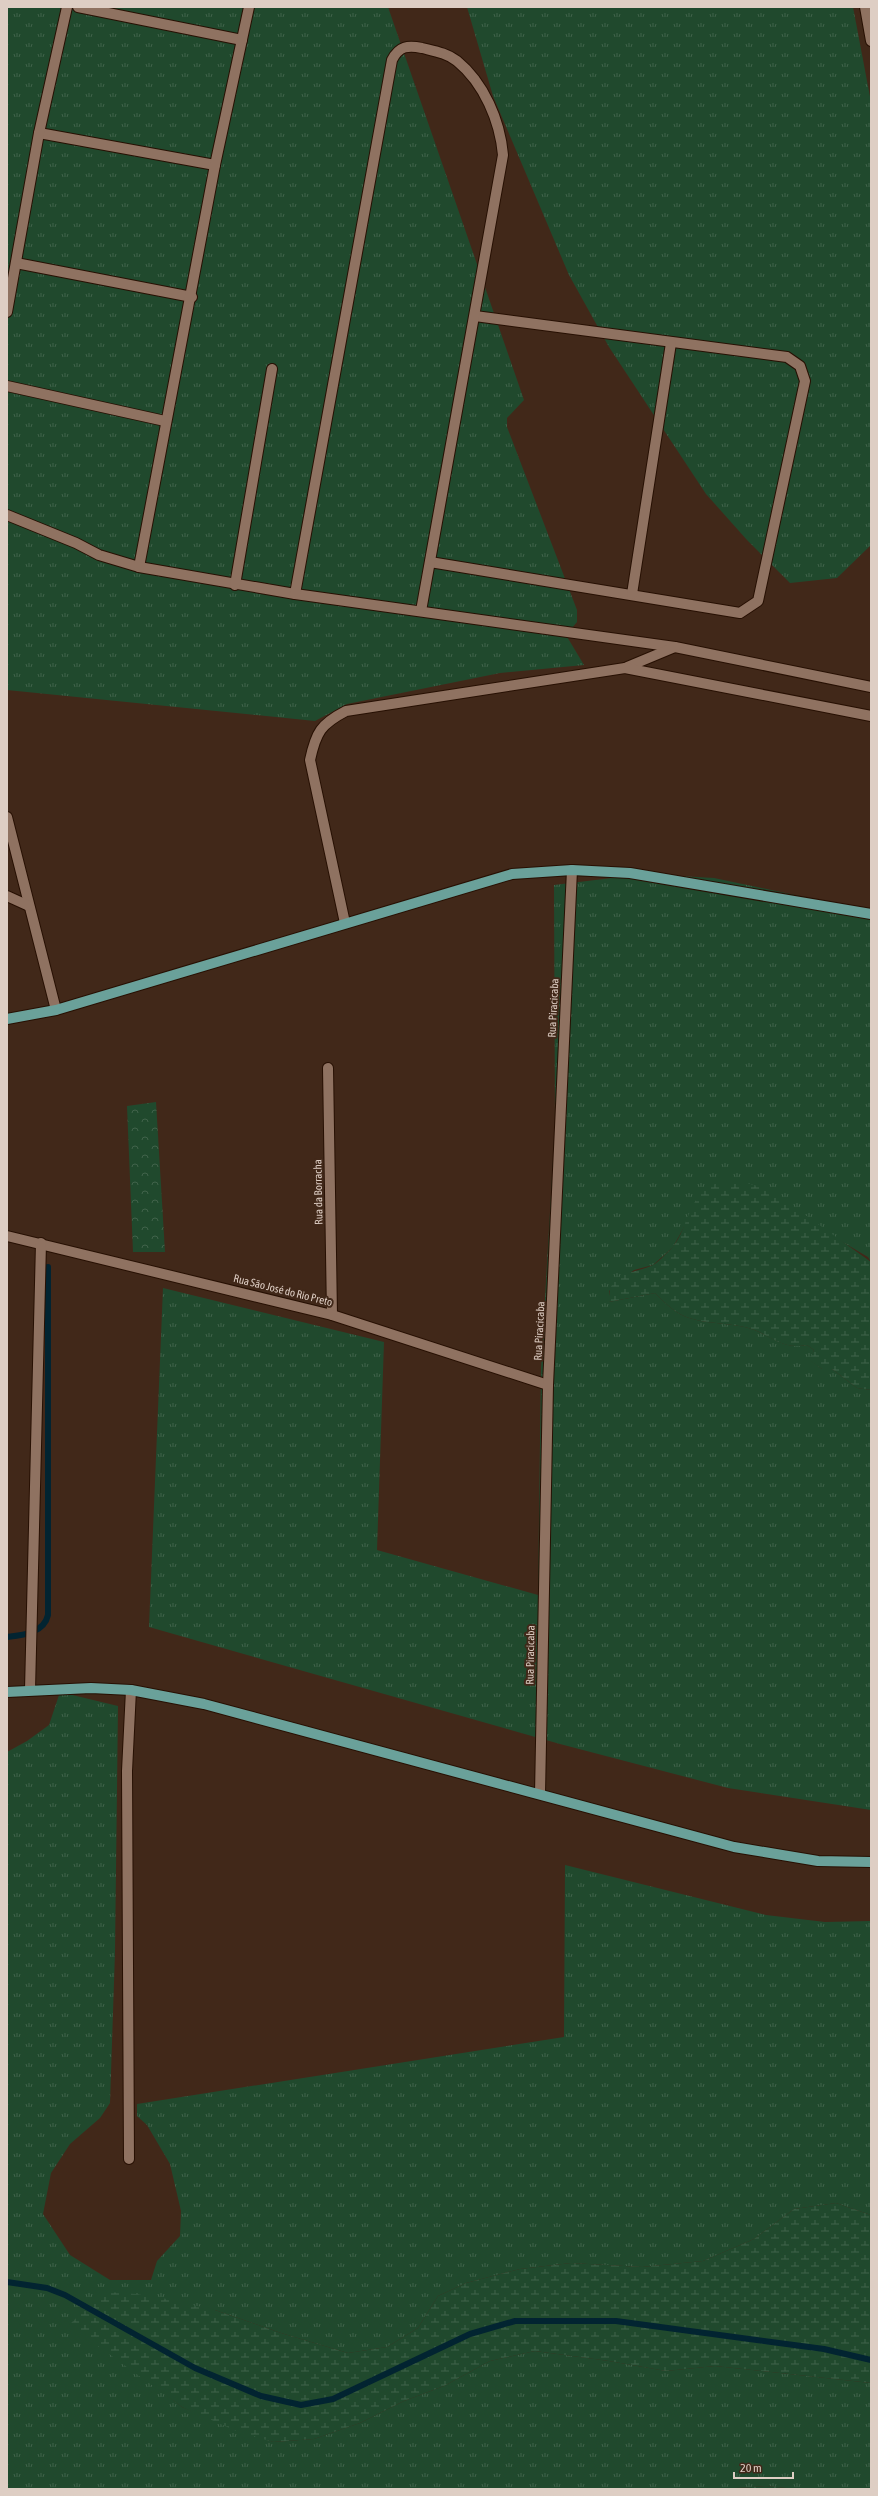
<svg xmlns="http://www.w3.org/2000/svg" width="878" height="2496" viewBox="0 0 878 2496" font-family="'Asap Condensed',sans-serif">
  <defs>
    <pattern id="grass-tufts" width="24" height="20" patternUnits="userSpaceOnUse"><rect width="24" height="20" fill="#20492d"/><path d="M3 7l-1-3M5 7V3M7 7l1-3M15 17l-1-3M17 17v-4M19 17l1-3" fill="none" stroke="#40624a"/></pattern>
    <pattern id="wetland-marsh" width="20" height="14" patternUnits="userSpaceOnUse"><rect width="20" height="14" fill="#20492d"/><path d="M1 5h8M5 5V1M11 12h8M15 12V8" fill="none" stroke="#40624a"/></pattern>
    <pattern id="park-crowns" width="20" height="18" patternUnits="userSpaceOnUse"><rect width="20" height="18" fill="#20492d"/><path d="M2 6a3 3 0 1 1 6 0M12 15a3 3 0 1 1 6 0" fill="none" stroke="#40624a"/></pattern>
  </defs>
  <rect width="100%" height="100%" fill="#412819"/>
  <g fill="url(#grass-tufts)">
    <path d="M7,7H388L524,400L507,418V427L577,610V622L566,635L584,665L500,673L347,704L315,721L7,690Z"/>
    <path d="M467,7H853L871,102V545L837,578L790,583L747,540L706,494L609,347L569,275L493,96Z"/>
    <path d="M645,874L714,878L871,911V1262L868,1257L834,1237L684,1227L673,1247L653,1265L634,1270L609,1291V1302L655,1293C663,1301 673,1311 684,1316C707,1326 736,1321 759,1332C776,1340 787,1349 807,1345L814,1350L810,1360L822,1369H832L857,1388L871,1390V1810L728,1788L560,1744L149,1627L163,1288L384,1342L377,1550L538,1595L541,1368L555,1125L554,885Z"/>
    <path d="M60,1692L118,1706L115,1952L110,2103L100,2118L70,2144L51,2173L43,2214L70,2255L110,2280H151L157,2261L180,2236L181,2211L170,2164L147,2125L137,2116V2104L564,2037L565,1865L766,1915L825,1922L871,1921V2215L836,2203L794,2209L754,2239L703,2261L642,2267L571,2263L520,2269L466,2283L438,2296L418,2328L387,2347L348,2353L281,2333L215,2310L134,2370L182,2407L273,2442L314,2439L360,2423L404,2401L444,2386L490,2361L535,2351L609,2361L666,2371L715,2366L871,2383V2489H796L766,2486L720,2489H7V1752L27,1741L49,1725Z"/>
  </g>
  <g fill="url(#wetland-marsh)">
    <path d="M743,1182L769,1189L871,1262V1390L857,1388L832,1369H822L809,1360L814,1350L807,1345C786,1349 777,1341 759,1332C736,1321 707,1326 684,1316C673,1311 663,1301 655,1293L609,1302C608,1270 632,1275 653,1265C659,1262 664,1255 669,1251C688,1234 688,1192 715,1184C724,1182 734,1183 743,1182Z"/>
    <path d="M836,2203L871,2215V2383L715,2366L666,2371L609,2361L535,2351L490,2361L444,2386L404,2401L360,2423L314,2439L273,2442L234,2430L182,2407L69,2325L101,2294L109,2292L149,2295L215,2310L281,2333L348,2353L387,2347L418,2328L438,2296L466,2283L520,2269L571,2263L642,2267L703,2261L754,2239L794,2209Z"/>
    <path d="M766,2486L796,2489H720Z"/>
  </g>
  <path fill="url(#park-crowns)" d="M156,1102L165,1252H133L127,1106Z"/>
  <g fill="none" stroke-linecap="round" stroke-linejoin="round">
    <g stroke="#022431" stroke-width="6">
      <path d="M7,1637C23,1635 44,1633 48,1615V1267"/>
      <path d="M7,2282L47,2288L65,2295L195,2368L261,2396L301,2405L333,2399L470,2334L515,2321H616L824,2349L871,2360"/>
    </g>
    <g stroke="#271003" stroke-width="12">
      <g id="minor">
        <path d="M78,7L242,40"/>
        <path d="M865,7L871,41"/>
        <path d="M39,133L215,165"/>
        <path d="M16,263L192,297"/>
        <path d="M7,312L39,133L67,7"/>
        <path d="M7,386L165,421"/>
        <path d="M7,515L76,543L99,555L139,567L295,594L675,647L871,687"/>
        <path d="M430,562L740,613L758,601L805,381L800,366L787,357L475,316"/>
        <path d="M139,567L215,165L249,7"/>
        <path d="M235,585L272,369"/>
        <path d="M295,594L392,60C399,46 408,45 422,48C434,51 447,53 457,61C484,83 500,121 503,155L421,611"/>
        <path d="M632,594L671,343"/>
        <path d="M627,667L675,647"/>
        <path d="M7,817L56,1010"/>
        <path d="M7,896L29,906"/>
        <path d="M345,923L310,760C316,732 321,724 346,711L625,668L871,716"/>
        <path d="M328,1068L332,1315"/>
        <path d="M7,1236L332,1315L548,1385"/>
        <path d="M30,1690L41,1243"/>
        <path d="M540,1794L548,1385L572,870"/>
        <path d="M129,2159L127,1771L131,1690"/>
      </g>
    </g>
    <g stroke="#271003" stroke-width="12">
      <g id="major">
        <path d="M7,1019L56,1010L512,874L572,870L630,873L871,914"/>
        <path d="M7,1692L91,1688L131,1690L204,1704L734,1847L818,1861L871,1862"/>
      </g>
    </g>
    <use href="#minor" stroke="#8f7261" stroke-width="10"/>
    <use href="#major" stroke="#6aa19a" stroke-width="10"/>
  </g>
  <g text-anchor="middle" stroke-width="4" stroke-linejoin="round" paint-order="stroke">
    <g font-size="11" fill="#decec4" stroke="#412819">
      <text transform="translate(553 1008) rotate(-87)" y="4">Rua Piracicaba</text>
      <text transform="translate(318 1192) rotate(-91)" y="4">Rua da Borracha</text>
      <text transform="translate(283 1290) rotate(14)" y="4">Rua São José do Rio Preto</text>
      <text transform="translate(539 1331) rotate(-87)" y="4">Rua Piracicaba</text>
      <text transform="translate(530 1655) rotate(-89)" y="4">Rua Piracicaba</text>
    </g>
  </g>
  <rect width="878" height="2496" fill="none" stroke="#decec4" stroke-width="16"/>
  <path d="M734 2472v6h59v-6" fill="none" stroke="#decec4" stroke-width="2"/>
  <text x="740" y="2472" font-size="12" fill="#decec4" stroke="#412819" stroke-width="3" paint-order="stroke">20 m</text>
</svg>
